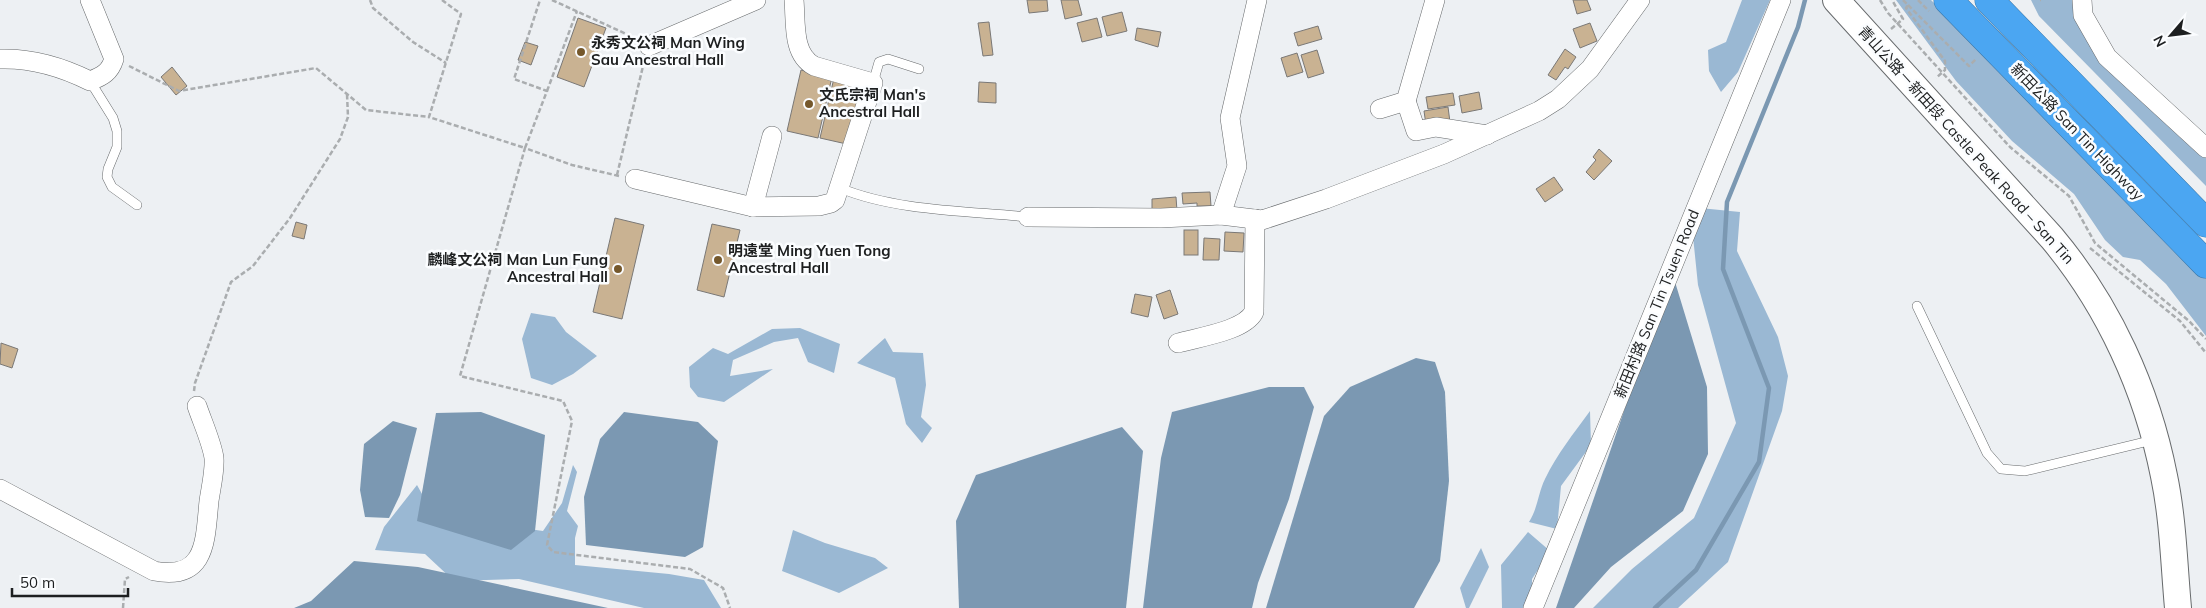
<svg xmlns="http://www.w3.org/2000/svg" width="2206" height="608" viewBox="0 0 2206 608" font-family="Mulish,'Noto Sans SC',sans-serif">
  <rect width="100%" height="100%" fill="#edf0f3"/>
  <g fill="#9ab8d3">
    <path d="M1742,0H1770L1738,72L1721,92L1709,71L1708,50L1726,42Z"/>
    <path d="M1896,0H1931L2206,278V336L2166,284L2140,260L2123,257L2105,240L2074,194L2012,141L1956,81Z"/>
    <path d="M2031,0H2075L2076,12L2206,156V186L2039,16Z"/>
    <path d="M1690,207L1740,212L1737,251L1778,337L1788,376L1782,411L1728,562L1678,608H1593L1632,569L1694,518L1736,423L1698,285Z"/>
    <path d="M531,313L555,317L566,332L597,356L573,374L552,385L531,378L522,339Z"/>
    <path d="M800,328L840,344L834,373L808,362L798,338L774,342L733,360L730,376L773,369L724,402L698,397L690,387L689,367L713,348L728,354L772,329Z"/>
    <path d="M885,338L893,352L923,353L926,385L921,417L932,428L922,443L906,424L895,378L857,363Z"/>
    <path d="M1590,411L1591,445L1561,486L1557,529L1529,522C1538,508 1538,493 1545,479C1557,454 1574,433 1590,411Z"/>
    <path d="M573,465L577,472L567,511L578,526L575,538V565L669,574L704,580L721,608H644L519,579L454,581L425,554L375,550L384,527L417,485L432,512L480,522L543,531L562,503Z"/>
    <path d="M793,530L825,543L875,558L888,568L839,593L782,571Z"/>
    <path d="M1528,532L1550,551L1532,579V604L1527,608H1502L1501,565Z"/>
    <path d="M1481,548L1489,567L1469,608H1466L1460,588Z"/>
  </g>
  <g fill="#7b98b2">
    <path d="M1672,272L1707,387L1708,454L1683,511L1611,567L1574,608H1556Z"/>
    <path d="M1416,358L1435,362L1445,392L1449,481L1440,561L1414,608H1266L1324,416L1350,387Z"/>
    <path d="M1269,387H1304L1314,407L1289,499L1258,583L1252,608H1143L1161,458L1172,412Z"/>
    <path d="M481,412L545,435L535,531L511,550L417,521L436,413Z"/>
    <path d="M624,412L698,422L718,441L703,547L685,557L586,545L584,497L600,439Z"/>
    <path d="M393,421L417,428L400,495L389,518L365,517L360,490L364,444Z"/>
    <path d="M1122,427L1143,451L1126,608H959L956,521L976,475Z"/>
    <path d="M354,561L418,567L608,608H294L311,601Z"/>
  </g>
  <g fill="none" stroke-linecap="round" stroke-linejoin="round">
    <path stroke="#7b98b2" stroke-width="4.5" d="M1655,608L1696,570L1759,462L1769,388L1723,269L1727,202L1798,27L1805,0"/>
  </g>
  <g fill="#c9b292" stroke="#7a7876">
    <path d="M1027,0H1047L1048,11L1029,13Z"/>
    <path d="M1061,0H1078L1082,15L1065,19Z"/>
    <path d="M1573,0H1587L1591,10L1577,14Z"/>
    <path d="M1122,12L1127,31L1107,36L1102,17Z"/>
    <path d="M578,18L606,28L584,87L557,77Z"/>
    <path d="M1097,18L1102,37L1082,42L1077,23Z"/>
    <path d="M989,22L993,55L983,56L978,23Z"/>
    <path d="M1590,23L1597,41L1580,48L1573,29Z"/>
    <path d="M1318,26L1322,39L1298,46L1294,33Z"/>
    <path d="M1137,28L1161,32L1158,47L1135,40Z"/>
    <path d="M525,42L538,46L531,65L518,60Z"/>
    <path d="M1565,49L1576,57L1568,69L1565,67L1556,80L1548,75Z"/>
    <path d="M1317,50L1324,73L1308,78L1301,55Z"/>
    <path d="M1297,53L1303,72L1287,77L1281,58Z"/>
    <path d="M172,67L187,86L176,95L161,77Z"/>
    <path d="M801,70L832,77L818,138L787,131Z"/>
    <path d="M834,78L865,85L851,145L820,138Z"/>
    <path d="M979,82L996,83V103L978,102Z"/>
    <path d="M1479,92L1482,109L1462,113L1459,96Z"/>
    <path d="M1453,93L1455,105L1428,109L1426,97Z"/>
    <path d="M1448,107L1450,122L1426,125L1424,111Z"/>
    <path d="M1599,149L1612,161L1594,180L1586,172L1596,160L1593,157Z"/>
    <path d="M1554,177L1563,190L1545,202L1536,189Z"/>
    <path d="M1210,192L1211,206H1197V203L1183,204L1182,193Z"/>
    <path d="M1176,197L1177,211L1152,213V199Z"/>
    <path d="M615,218L644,225L622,319L593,312Z"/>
    <path d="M296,222L307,225L304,239L292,236Z"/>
    <path d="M712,224L740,230L724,297L697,290Z"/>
    <rect x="1184" y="230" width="14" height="25"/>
    <path d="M1225,232L1244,233L1243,252L1224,251Z"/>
    <path d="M1204,238L1220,239L1219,260H1203Z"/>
    <path d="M1170,290L1178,314L1164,319L1156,295Z"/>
    <path d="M1135,294L1152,297L1148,317L1131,313Z"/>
    <path d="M1,343L18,349L12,368L0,364Z"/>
  </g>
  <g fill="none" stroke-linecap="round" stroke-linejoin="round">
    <g stroke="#676a6c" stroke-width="10">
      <g id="service">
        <path d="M90,81L113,118L117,131V147L108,169L107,177L112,187L137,205"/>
        <path d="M873,83L879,62L888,59L919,69"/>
        <path d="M840,188C895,211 968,211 1028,217"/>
        <path d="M1917,306L1987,453L2001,469L2025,471L2153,440"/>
      </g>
    </g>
    <g stroke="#676a6c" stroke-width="20">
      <g id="minor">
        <path d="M2082,0L2083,15L2107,57L2206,148"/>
        <path d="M649,46L756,0"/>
        <path d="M0,59C32,58 62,67 90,81C103,76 110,72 114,59L90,0"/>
        <path d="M1406,101L1416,131L1436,127L1487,135"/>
        <path d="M1380,109L1406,101L1435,0"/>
        <path d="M635,179L753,207L819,206L831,203L835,200L873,83L814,66C792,54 796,23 794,0"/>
        <path d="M753,207L772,136"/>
        <path d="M1221,215L1237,166L1230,118L1257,0"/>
        <path d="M1028,217L1161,218L1221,215L1262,220L1326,199L1444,154L1539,111L1558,99L1590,69L1640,0"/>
        <path d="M1178,343C1199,337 1244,331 1254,312L1255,219"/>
        <path d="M0,489L154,571C207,581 205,540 209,501C211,487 215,471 214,458C212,443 202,421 197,406"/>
        <path d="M1533,608L1781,0"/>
      </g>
    </g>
    <g stroke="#676a6c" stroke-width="28">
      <path id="secondary" d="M1836,0L2052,238C2109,306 2147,390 2164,476C2173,519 2174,564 2178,608"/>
    </g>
    <g stroke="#3b77a8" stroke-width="29">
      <g id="motorway">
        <path d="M1948,0L2206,264"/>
        <path d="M1989,0L2206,223"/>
      </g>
    </g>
    <g stroke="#aaadaf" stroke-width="2.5" stroke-dasharray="5 2.5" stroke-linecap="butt">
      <path d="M370,0L373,8L413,42L446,63"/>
      <path d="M442,0L461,14L429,117L525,148L547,91L514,79L540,0"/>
      <path d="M552,0L635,38"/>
      <path d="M1880,0L1888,13L2010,147L2069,196L2095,243L2189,321L2206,339"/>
      <path d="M1903,0L1908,5L1906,8L1945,61V70L1936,78"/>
      <path d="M1918,0L1929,11"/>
      <path d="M2040,0H2041"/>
      <path d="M1908,5L1969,66L1976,59"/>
      <path d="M1891,29L1903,19L1892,0"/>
      <path d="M129,66L179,91L316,68L366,110L429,117"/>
      <path d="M547,91L577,11"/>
      <path d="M617,175L644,62"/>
      <path d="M619,176L572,165L525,148L460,376L563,401L572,421L547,545L553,552L690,569L723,588L730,608"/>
      <path d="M2090,248L2180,321L2206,353"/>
      <path d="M194,391L195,383L231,282L253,266L290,218L340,139L348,117L347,94"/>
      <path d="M123,608L125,579L129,577"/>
    </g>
    <use href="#service" stroke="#fff" stroke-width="9"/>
    <use href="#minor" stroke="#fff" stroke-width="19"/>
    <use href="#secondary" stroke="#fff" stroke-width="26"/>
    <use href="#motorway" stroke="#4ba6f2" stroke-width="28"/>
  </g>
  <g fill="#75582c" stroke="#fbfdff" stroke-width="2">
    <circle cx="581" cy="52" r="5"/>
    <circle cx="809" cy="104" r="5"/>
    <circle cx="718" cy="260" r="5"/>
    <circle cx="618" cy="269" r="5"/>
  </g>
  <g text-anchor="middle" stroke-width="5" stroke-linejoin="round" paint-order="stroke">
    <g font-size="15" font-weight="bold" fill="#1d1f20" stroke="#fbfdff" text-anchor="start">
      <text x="591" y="48">永秀文公祠 Man Wing<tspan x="591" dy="17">Sau Ancestral Hall</tspan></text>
      <text x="819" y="100">文氏宗祠 Man's<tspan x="819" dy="17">Ancestral Hall</tspan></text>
      <text x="728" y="256">明遠堂 Ming Yuen Tong<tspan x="728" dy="17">Ancestral Hall</tspan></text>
      <text x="608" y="265" text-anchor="end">麟峰文公祠 Man Lun Fung<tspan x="608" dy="17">Ancestral Hall</tspan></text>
    </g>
    <g font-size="15" fill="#1d1f20" stroke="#fbfdff">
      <text transform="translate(2077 132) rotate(46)" y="5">新田公路 San Tin Highway</text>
      <text transform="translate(1966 145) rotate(48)" y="5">青山公路－新田段 Castle Peak Road – San Tin</text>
      <text transform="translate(1657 304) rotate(-68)" y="5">新田村路 San Tin Tsuen Road</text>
    </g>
  </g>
  <g transform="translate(2171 35) rotate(242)" stroke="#fbfdff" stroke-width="4" paint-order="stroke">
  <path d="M0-4L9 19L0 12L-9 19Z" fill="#1d1f20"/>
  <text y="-8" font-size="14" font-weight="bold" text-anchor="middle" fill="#1d1f20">N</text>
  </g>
  <path d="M12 588v8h116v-8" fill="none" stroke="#1d1f20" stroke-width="2.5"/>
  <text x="20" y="588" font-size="15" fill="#1d1f20" stroke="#fbfdff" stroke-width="4" paint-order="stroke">50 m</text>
</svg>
